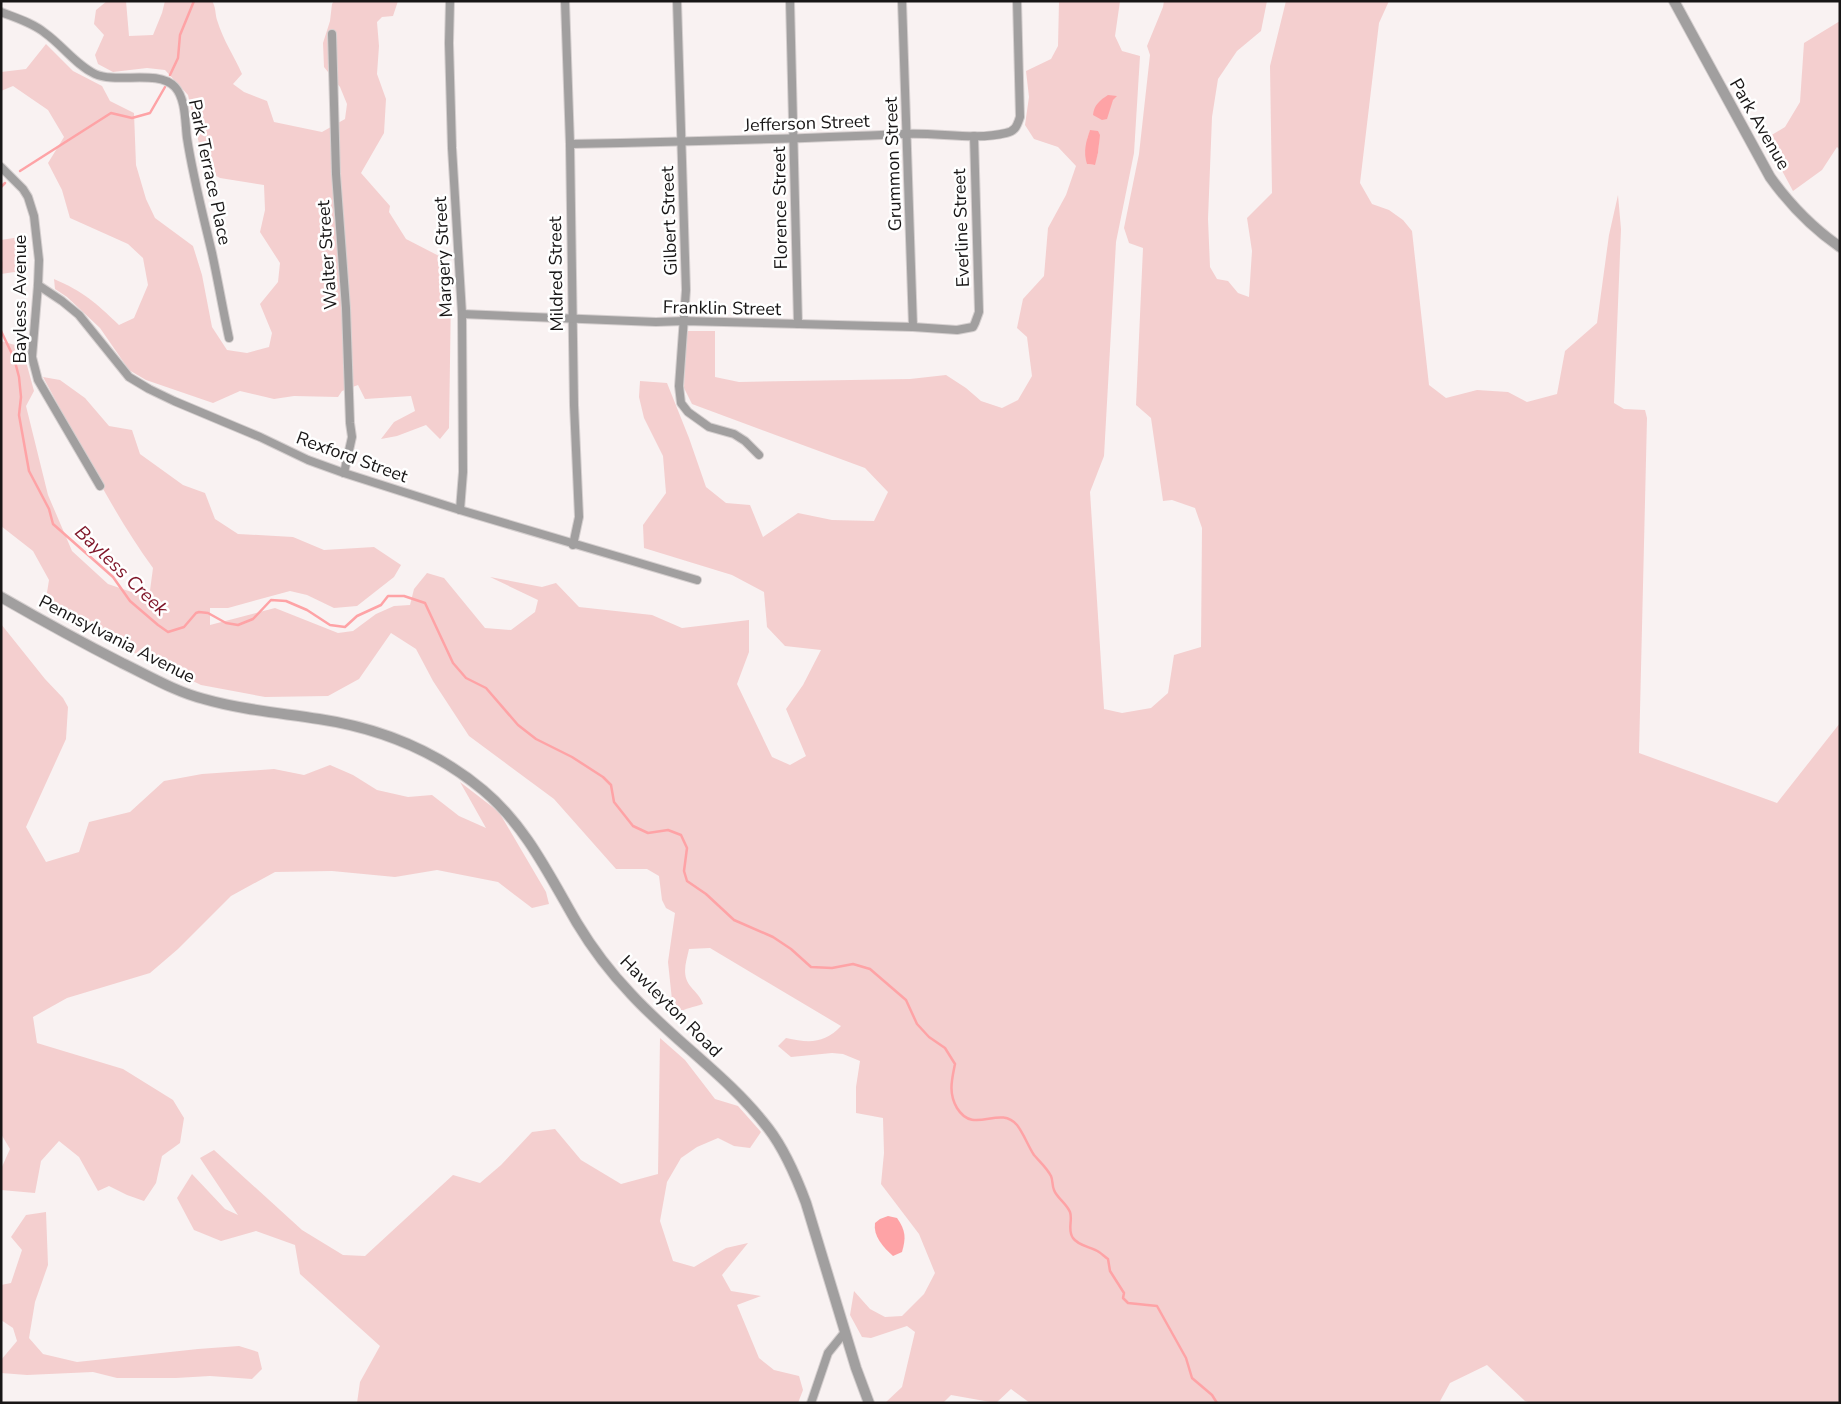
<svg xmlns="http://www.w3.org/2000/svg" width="1841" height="1404" viewBox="0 0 1841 1404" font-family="'Nunito Sans',sans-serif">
  <rect width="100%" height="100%" fill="#f9f2f2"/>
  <g fill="#f4cfcf" fill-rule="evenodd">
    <path d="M107,1H126L129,36L153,35L162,13L165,1H212C216,7 215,14 217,20C223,40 234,56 242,74L233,84L244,92L267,101L274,122L322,132L345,119L347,104L340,87L324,67L323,43L330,21L332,4L334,1H398L393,16L382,17L377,22L379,46L377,74L386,99L384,133L361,173L390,206L389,212L406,239L439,256L445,270L451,294L449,428L440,439L426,425L397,436L381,439L394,422L415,411L411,396L365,399L358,385L342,391L338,397L294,396L274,399L240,391L213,403L146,380L129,370L100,328L67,297L55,289L54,279C84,292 95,302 119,325L134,318L148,285L143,258L128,244L70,218L62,190L48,163L64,137L48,110L13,86L1,91V72L26,69L46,44L73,71L102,86L110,101L134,113L136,165L146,199L155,218L193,246L202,275L212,327L227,350L247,353L269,347L272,333L260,304L278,282L280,263L260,232L265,210L264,185L220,178L205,170L188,95L165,70L147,68L113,72L98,64L95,55L104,35L94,24L96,10Z"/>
    <path d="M1059,1H1120L1115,36L1122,51L1140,56L1134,153L1116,242L1104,456L1090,492L1104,709L1122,713L1151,708L1168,693L1174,655L1201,647L1202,528L1195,508L1172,500L1163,501L1151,418L1136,405L1143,248L1129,243L1124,228L1139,154L1150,55L1147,46L1163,7L1164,1H1267L1261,31L1237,51L1218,79L1212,117L1208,219L1210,267L1217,279L1228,281L1238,293L1249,297L1252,251L1247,218L1272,193L1270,66L1286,1H1389L1379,23L1360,183L1372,204L1389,210L1403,220L1412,231L1429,385L1446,398L1477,390L1508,392L1527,402L1557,394L1565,351L1597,323L1609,235L1618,195L1621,229L1614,403L1624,409L1645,410L1647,418L1639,753L1777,803L1840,723V1403H1532L1525,1401L1487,1365L1450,1383L1439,1403H1030L1011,1389L996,1403L951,1395L943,1403H885L902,1387L915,1332L907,1326L871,1338L862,1337L850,1315L854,1291L870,1309L885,1317L902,1316L924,1294L935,1273L919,1234L881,1184L884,1153L883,1118L856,1113V1087L860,1061L843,1054L832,1053L791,1057L778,1046L786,1038C809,1043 824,1044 841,1026L710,948L689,949C686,963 681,975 691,987C696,993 700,996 703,1004C692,1008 687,1007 677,1014L672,1000L668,962L675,913L666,908L662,900L659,876L647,869H616L554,799L469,736L433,681L416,649L391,633L359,679L328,696L265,697L201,685L77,625L45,605L49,580L33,551L1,526V341L22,347L34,391L26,406L48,495L72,551L108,584L149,598L153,568C110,509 78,441 43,377L60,380L85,398L109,426L132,430L140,454L183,485L205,493L215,519L238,534L293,537L324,550L374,547L401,565L394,577L357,606L334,608L307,595L290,591L228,608H210V625L275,608L338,633L353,631L376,614L394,606L410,605L414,589L427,573L444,578L485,628L511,630L535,612L538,600L490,577L542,587L556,583L579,607L652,615L682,628L749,620V652L737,684L772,757L790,765L806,756L786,709L803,685L821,650L785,646L767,627L764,592L732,575L644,548L643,525L666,493L663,456L644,418L639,397L640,381L667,383L689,438L706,487L726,503L750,505L763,537L798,513L832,520L874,521L888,492L865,468L692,404L684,388L686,331H715V377L739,382L910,379L946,375L966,388L981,401L1002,408L1018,400L1032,376L1027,337L1017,328L1023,299L1044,276L1048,228L1066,195L1076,166L1058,147L1034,139L1025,125L1029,97L1026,71L1051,59L1058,46ZM1090,131L1099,140L1098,153L1094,165L1087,164V139Z"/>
    <path d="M1840,21V150L1837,147L1822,170L1793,191L1765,139L1785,127L1800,102L1804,43Z"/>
    <path d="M26,236L28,270L1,274V240Z"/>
    <path d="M1,624L45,679L63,698L68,707L66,739L26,827L46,862L79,852L89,822L130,812L164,781L202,774L274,769L304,775L330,765L353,775L377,790L408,797L432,795L459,816L486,828L460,782L499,812L546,892L549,904L532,908L498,882L437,870L395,877L332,871L275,872L231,896L178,949L150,973L67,998L33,1017L37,1043L123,1069L173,1100L184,1118L180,1143L162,1156L156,1183L144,1201L127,1195L109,1186L98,1191L79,1157L59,1141L41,1161L35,1193L1,1190V1169L10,1149L1,1134Z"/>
    <path d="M660,1038L685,1060L715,1099L738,1106L761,1132L750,1148L734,1146L718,1138L697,1147L681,1158L667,1182L660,1221L673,1261L694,1267L726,1248L748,1243L722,1275L731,1291L761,1296L737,1305L759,1358L774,1370L799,1376L803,1390L798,1403H357L360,1382L380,1346L300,1274L295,1245L256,1231L221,1241L194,1230L177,1198L192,1174L225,1209L238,1215L200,1158L214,1150L302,1230L343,1255L365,1256L453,1175L480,1183L501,1165L532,1132L555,1129L581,1160L621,1184L658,1174Z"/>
    <path d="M46,1212L48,1265L35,1302L29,1338L43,1354L77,1362L198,1349L239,1346L258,1352L262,1369L252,1379L210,1376L176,1378H117L93,1372L27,1375L1,1373V1360L17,1341L13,1328L1,1320V1285L11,1283L22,1250L11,1237L26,1215Z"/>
  </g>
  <g fill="#fea3a6">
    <path d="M1108,95L1117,96L1113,100L1107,119L1102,120L1093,115C1094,105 1100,100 1108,95Z"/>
    <path d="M1090,130L1098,131L1100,135L1098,153L1095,165L1087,164C1083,152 1086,141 1090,130Z"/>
    <path d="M888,1216L897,1218C906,1231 906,1238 902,1252L893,1256C883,1247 873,1236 875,1223L880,1219Z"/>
  </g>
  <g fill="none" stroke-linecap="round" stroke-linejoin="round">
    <g stroke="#fea3a6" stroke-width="2.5">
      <path d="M170,75L178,58L180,35L194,1"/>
      <path d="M20,171L111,113L132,118L150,113L165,87"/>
      <path d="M1,187L5,183"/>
      <path d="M1,262V268"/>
      <path d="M1,331L14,358L19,377L21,397L19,415L29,471L49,509L53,524L113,577L130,601L158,625L168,632L184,627L196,613L199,612L208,613L226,623L238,625L253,619L271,600L286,601L307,610L330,625L345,627L357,616L381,605L388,596H404L425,603L453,663L466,678L486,688L518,725L536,739L572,757L603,777L611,785L614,802L633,826L648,833L668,830L681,835L687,848L684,871L687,881L706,894L734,920L773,937L791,949L811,967L832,968L853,964L870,969L906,1000L917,1024L929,1037L945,1048L955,1064C952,1079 948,1093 957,1108C974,1136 999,1104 1017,1125C1024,1134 1028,1146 1034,1155C1040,1162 1047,1168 1051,1176C1053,1180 1052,1186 1054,1190C1057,1198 1066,1203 1070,1212C1073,1220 1067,1230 1073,1238C1078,1246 1092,1247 1099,1252C1102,1254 1105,1257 1108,1259L1110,1271L1124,1293L1123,1298L1128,1303L1157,1306L1186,1358L1192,1378L1212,1395L1217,1403"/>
    </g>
    <g stroke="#d5cfcf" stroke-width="10">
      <g id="minor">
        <path d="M450,1L449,43L452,148L462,314L463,472L460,510"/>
        <path d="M565,1L570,144L574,405L579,517L573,545"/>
        <path d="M677,1L686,290L679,386L681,403L688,412L709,427L734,434L745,441L759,455"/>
        <path d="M790,1L798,324"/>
        <path d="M902,1L913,327"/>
        <path d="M1,12C16,18 33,23 45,33C62,45 76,65 95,74C117,84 158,69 175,87C186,99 185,123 187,138C193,177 203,215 212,253C218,281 223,310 229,338"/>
        <path d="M332,34L336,174L346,308L350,423L352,437L344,473"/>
        <path d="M570,144C681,142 793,139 904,134C938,132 974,141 1006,133C1016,131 1017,125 1020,117L1017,1"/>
        <path d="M1,167L23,189L28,197L34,216L39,260L38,285L32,357L38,380L100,486"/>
        <path d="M38,285L62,301L79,315L129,377L149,389L174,401L260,437L308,460L344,473L460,510L697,580"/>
        <path d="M462,314L656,322L684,321L913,327L957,330L973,327L975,323L979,312L974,136"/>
        <path d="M811,1403L828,1353L845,1332"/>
      </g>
    </g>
    <g stroke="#d5cfcf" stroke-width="12">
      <g id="tertiary">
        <path d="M1674,1L1770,177C1790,205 1811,227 1840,247"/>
        <path d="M1,597C41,620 81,642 122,663C149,676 176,692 204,699C242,710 281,713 319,719C379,728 436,751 483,790C526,826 549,875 577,923C592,948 611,973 631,994C674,1041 729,1077 768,1128C785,1150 796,1176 806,1203L856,1368L869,1403"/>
      </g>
    </g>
    <use href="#minor" stroke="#a19f9f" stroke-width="8"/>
    <use href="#tertiary" stroke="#a19f9f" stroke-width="10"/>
  </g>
  <g text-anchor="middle" stroke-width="5" stroke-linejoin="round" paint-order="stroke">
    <g font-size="18" fill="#181616" stroke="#fff">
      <text transform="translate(807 123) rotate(-2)" y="6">Jefferson Street</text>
      <text transform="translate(1760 124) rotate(60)" y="6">Park Avenue</text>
      <text transform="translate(893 164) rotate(-92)" y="6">Grummon Street</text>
      <text transform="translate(210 172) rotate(78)" y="6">Park Terrace Place</text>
      <text transform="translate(780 208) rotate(-91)" y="6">Florence Street</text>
      <text transform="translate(669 221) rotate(-92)" y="6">Gilbert Street</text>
      <text transform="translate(961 228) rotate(-92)" y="6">Everline Street</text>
      <text transform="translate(327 255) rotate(-94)" y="6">Walter Street</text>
      <text transform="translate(443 257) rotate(-93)" y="6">Margery Street</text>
      <text transform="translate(556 274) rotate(-91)" y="6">Mildred Street</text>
      <text transform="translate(20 299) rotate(-90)" y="6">Bayless Avenue</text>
      <text transform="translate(722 308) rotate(1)" y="6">Franklin Street</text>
      <text transform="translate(352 457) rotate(20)" y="6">Rexford Street</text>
      <text transform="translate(117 639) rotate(27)" y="6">Pennsylvania Avenue</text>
      <text transform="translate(671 1006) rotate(45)" y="6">Hawleyton Road</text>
    </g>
    <g font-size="19" font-style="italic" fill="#7e1427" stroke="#fff">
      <text transform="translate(122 570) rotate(44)" y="7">Bayless Creek</text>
    </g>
  </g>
  <rect width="1841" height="1404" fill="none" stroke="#181616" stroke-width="5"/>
</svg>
